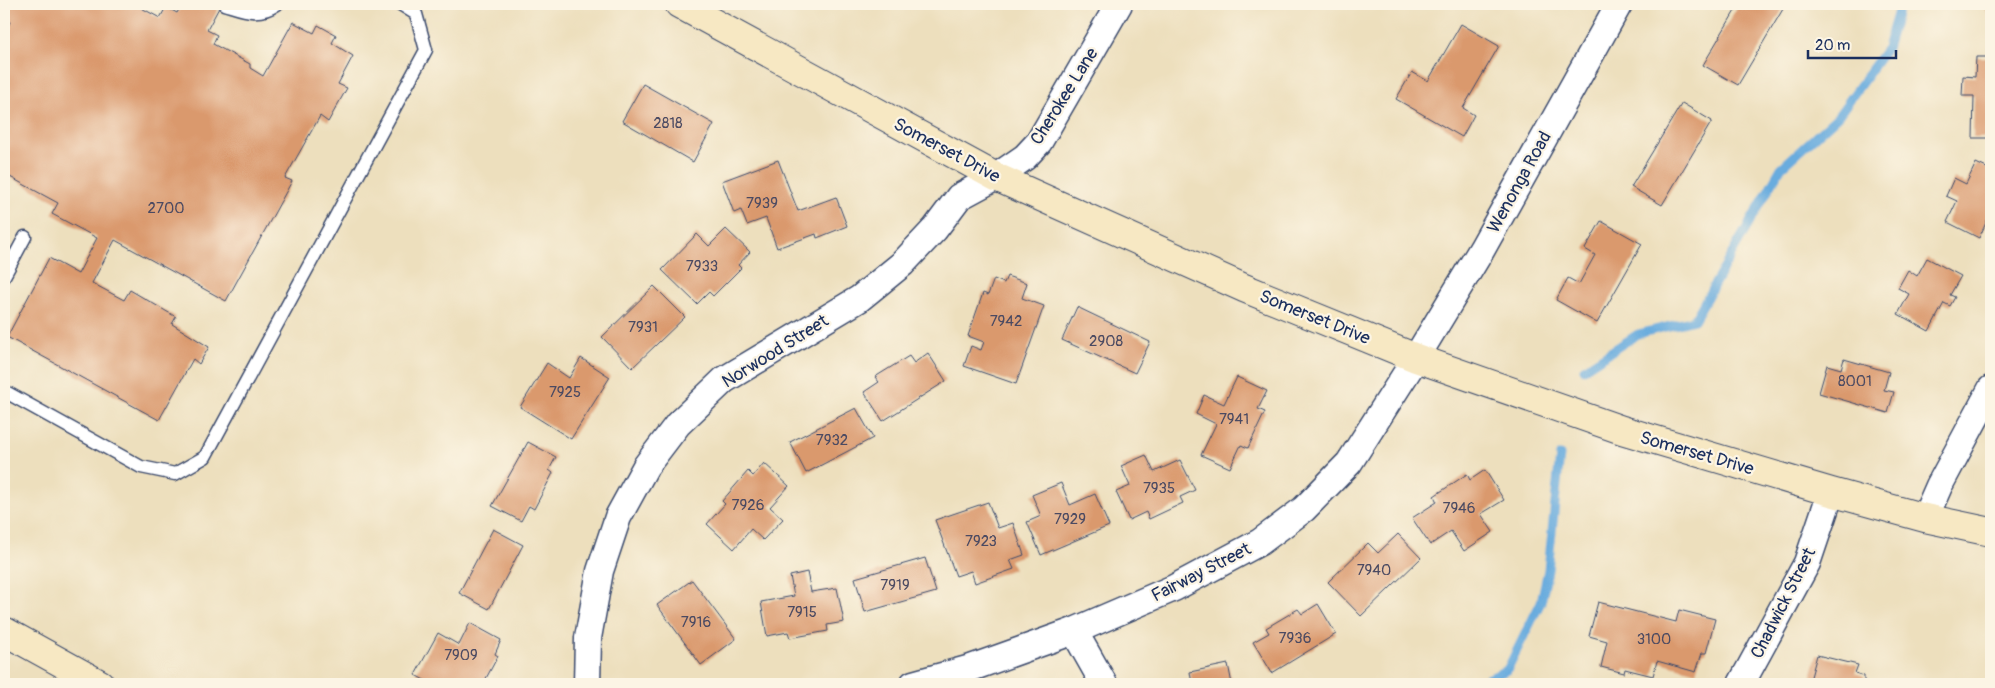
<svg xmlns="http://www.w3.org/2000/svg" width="1995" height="688" viewBox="0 0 1995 688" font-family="Pangolin,sans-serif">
  <rect width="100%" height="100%" fill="#fcf5e5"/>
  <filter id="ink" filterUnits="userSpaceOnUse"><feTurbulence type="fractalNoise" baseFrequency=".02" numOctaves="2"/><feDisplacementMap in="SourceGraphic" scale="10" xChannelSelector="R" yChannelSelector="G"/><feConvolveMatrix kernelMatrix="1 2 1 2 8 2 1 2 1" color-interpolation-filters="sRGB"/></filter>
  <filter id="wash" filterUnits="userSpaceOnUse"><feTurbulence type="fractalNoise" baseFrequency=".0096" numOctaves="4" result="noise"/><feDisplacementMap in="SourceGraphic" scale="20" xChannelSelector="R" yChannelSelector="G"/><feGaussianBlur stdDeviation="1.12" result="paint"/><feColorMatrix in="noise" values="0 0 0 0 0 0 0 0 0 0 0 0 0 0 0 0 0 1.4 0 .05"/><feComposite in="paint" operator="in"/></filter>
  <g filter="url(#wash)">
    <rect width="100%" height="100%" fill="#eddfbd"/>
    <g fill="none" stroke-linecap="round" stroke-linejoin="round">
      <g stroke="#69acde" stroke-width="9">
        <path d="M1584,369L1638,334L1694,320L1781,168L1838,116L1887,48L1900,4"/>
        <path d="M1477,684L1507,670L1541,602L1548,570L1560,455"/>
      </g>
    </g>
    <g id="blocks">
      <g fill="#da996d">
        <path d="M9,4H134L160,18L166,7L177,13L182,4H221L207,30L217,35L213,44L250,64V68L263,76L293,22L314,33L318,25L336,35L332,43L353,56L338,84L347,88L328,122L320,116L285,178L292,181L226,301L115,240L92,283L124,300L130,290L176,317L172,324L209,347L199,364L193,359L159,420L7,337L49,258L78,274L97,238L52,214L58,203L10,177L4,189V34L10,22L4,18V14Z"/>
        <path d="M1739,4H1786L1738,85L1703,65Z"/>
        <path d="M1981,4H1991V16Z"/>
        <path d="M1461,24L1499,46L1463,108L1474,115L1462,137L1396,99L1412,72L1428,81Z"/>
        <path d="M1976,57H1991V138H1973L1974,96H1962L1963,76L1975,77Z"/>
        <path d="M643,84L714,124L693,162L622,121Z"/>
        <path d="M1682,103L1712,121L1662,205L1631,187Z"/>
        <path d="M778,160L798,211L836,197L847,226L817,238L816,234L777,248L766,218L747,225L741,210L734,213L722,181Z"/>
        <path d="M1976,163L1991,170V212L1979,238L1947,222L1957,201L1946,196L1954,178L1966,184Z"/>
        <path d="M1601,221L1642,244L1597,323L1556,300L1568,278L1579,284L1595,255L1585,249Z"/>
        <path d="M726,229L750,252L738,265L741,268L713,296L709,292L697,304L662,270L697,234L709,246Z"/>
        <path d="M1927,258L1961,276L1950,295L1955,297L1950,306L1944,303L1929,331L1898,314L1909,294L1898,288L1908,270L1917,276Z"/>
        <path d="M1007,276L1027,283L1022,298L1044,306L1016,384L964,366L971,346L981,350L984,342L968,336L983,293L988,295L994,279L1004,283Z"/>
        <path d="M654,286L685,317L632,368L602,337Z"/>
        <path d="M1077,307L1150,342L1135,373L1062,340Z"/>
        <path d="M928,353L946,381L883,421L864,392L879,382L875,377L909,356L914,363Z"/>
        <path d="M581,358L610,377L571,439L520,407L547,363L569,378Z"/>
        <path d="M1844,359L1889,372L1884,390L1894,392L1888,413L1819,393L1827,365L1841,369Z"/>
        <path d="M1237,377L1267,391L1258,409L1265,412L1248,448L1241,445L1230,468L1201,455L1216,424L1196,414L1204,395L1224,404Z"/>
        <path d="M856,408L873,438L806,473L790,442Z"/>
        <path d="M528,442L556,457L549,470L553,473L534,509L529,506L521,521L492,506Z"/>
        <path d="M1146,455L1154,472L1180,460L1195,490L1180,497L1183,503L1149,519L1146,512L1129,520L1116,492L1130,486L1121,466Z"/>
        <path d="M764,463L789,486L770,507L783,519L763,540L751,529L734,549L707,524L725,504L722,501L748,471L753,476Z"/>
        <path d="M1485,470L1504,500L1481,514L1493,532L1464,551L1451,531L1430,545L1412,518L1437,502L1434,496L1467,474L1470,480Z"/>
        <path d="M1061,483L1070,505L1095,494L1109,526L1041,555L1027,522L1041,516L1032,495Z"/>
        <path d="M988,502L998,528L1013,523L1024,555L1010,560L1014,569L975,583L971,571L956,576L935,520Z"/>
        <path d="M493,529L523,545L489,609L459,593Z"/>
        <path d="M1398,534L1421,558L1361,616L1328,582L1368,543L1378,553Z"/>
        <path d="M925,558L936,592L865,612L855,578Z"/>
        <path d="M807,572L811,592L837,588L844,622L827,625L828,631L790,638L788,632L767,636L761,602L794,596L790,576Z"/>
        <path d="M692,580L736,639L701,665L657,605Z"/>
        <path d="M1598,602L1676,622L1679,610L1715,619L1706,653H1702L1696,672L1657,661L1653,676L1625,669L1624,673L1601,667L1607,641L1589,636Z"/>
        <path d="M1318,604L1336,634L1272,673L1253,642L1269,633L1266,628L1298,609L1302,614Z"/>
        <path d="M470,623L501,640L495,654L498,656L483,684H432L415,675L438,633L459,645Z"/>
        <path d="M1817,655L1858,665L1855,673L1864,676V682L1871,684H1809Z"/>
        <path d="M1228,664L1232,684H1192L1190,672Z"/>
      </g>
    </g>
  </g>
  <g filter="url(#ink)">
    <use href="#blocks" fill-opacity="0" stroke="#3a496c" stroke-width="1"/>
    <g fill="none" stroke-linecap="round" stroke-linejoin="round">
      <g stroke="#3a496c" stroke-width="15">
        <g id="lane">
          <path d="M224,4C244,10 258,17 277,4"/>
          <path d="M4,276L25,237"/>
          <path d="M4,391L141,467L175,474L205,457L426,50L416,14L400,4"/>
        </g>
      </g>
      <g stroke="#3a496c" stroke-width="29">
        <g id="street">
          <path d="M1925,518L1939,486L1991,389"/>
          <path d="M1074,631L1104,684"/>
          <path d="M587,684L588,638L600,571L618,517L646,466L678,424L724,380L859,299L902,264L935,229L959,197L996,177L1025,157L1039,142L1119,4"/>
          <path d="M913,684L971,668L1074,631L1174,588L1260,542L1304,509L1349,463L1416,358L1482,249L1619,4"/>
          <path d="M1741,684L1807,563L1831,492"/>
        </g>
      </g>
      <g stroke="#3a496c" stroke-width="30">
        <g id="secondary">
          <path d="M679,4L996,177L1244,288L1416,358L1622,430L1831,492L1925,518L1991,532"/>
          <path d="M4,631L100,684"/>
        </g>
      </g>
      <use href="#lane" stroke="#fff" stroke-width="12"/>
      <use href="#street" stroke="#fff" stroke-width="26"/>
      <use href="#secondary" stroke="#f7e8c3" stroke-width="28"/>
    </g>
  </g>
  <g text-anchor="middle" stroke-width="4.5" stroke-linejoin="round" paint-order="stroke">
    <g font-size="15" fill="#4b4a62">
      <text x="668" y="128">2818</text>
      <text x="762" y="208">7939</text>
      <text x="166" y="213">2700</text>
      <text x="702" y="271">7933</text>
      <text x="1006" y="326">7942</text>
      <text x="643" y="332">7931</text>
      <text x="1106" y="346">2908</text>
      <text x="1855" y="386">8001</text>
      <text x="565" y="397">7925</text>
      <text x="1234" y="424">7941</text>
      <text x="832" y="445">7932</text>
      <text x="1159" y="493">7935</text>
      <text x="748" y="510">7926</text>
      <text x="1459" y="513">7946</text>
      <text x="1070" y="524">7929</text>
      <text x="981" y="546">7923</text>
      <text x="1374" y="575">7940</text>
      <text x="895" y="590">7919</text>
      <text x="802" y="617">7915</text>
      <text x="696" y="627">7916</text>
      <text x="1295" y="643">7936</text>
      <text x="1654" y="644">3100</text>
      <text x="461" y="660">7909</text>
    </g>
    <g font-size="18" fill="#1b2f5e" stroke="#fcf5e5">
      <text transform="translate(1064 96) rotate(-58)" y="6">Cherokee Lane</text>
      <text transform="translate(947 150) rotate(28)" y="6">Somerset Drive</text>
      <text transform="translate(1519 182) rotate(-61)" y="6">Wenonga Road</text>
      <text transform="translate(1315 317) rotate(22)" y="6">Somerset Drive</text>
      <text transform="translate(775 351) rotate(-32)" y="6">Norwood Street</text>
      <text transform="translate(1697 453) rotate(16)" y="6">Somerset Drive</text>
      <text transform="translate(1201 572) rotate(-27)" y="6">Fairway Street</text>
      <text transform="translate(1783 603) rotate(-63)" y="6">Chadwick Street</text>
    </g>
  </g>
  <rect width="1995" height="688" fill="none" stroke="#fcf5e5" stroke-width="20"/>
  <path d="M1808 50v8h88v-8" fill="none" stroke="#1b2f5e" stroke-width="2.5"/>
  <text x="1815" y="50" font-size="15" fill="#1b2f5e" stroke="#fcf5e5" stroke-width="4" paint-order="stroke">20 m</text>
</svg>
